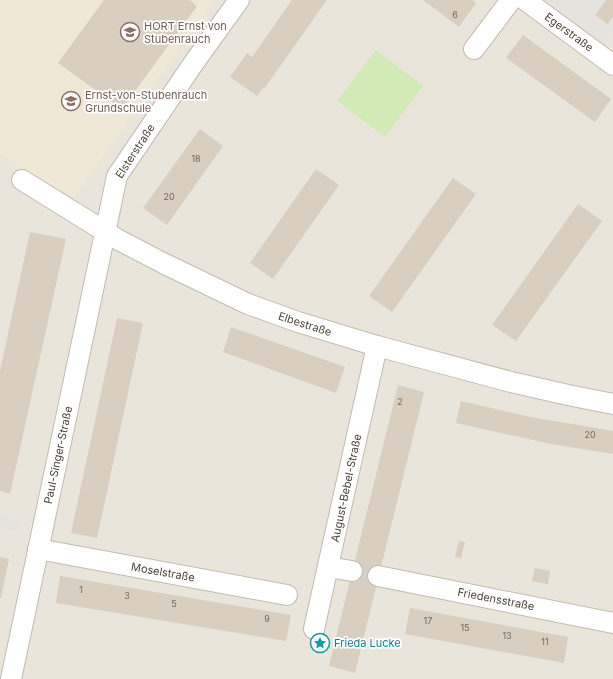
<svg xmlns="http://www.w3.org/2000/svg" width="613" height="679" viewBox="0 0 613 679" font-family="Inter,sans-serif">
  <rect width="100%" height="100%" fill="#f6f3ec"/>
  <rect fill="#eae5da" x="0" y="0" width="613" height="679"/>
  <path fill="#e6e2dd" d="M541,0H613V32L604,45Z"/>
  <path fill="#efe8d6" d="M0,0H215L74,197L32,174L0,154Z"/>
  <path fill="#d2eab5" d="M376,50L423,86L385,137L337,101Z"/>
  <path fill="#e5e3e0" d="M0,512L20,516L17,532L0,528Z"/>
  <g fill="#d8cfc1">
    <path d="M104,0H190L197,6L122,109L58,63Z"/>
    <path d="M292,0H327L264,89L263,88L257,96L230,77L247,53L252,57Z"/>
    <path d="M423,0H472L476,3L459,27Z"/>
    <path d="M606,0H613V16L608,24L595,15Z"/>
    <path d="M523,35L611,99L595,122L506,58Z"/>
    <path d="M200,129L223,146L167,225L143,208Z"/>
    <path d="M316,169L339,185L273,279L250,263Z"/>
    <path d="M453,178L476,194L392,312L369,296Z"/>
    <path d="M578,204L602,221L516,341L492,325Z"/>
    <path d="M30,232L66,239L10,494L0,491V371Z"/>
    <path d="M117,318L143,323L97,538L71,533Z"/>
    <path d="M231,327L345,367L336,393L223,352Z"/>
    <path d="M398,385L424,392L355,673L329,666Z"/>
    <path d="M461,401L531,417L613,431V454L551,444L456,423Z"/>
    <path d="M459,541L465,542L461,558L455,557Z"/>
    <path d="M0,557L9,559L1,598H0Z"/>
    <path d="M535,568L550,571L548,584L532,581Z"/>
    <path d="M60,576L291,615L286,641L56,603Z"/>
    <path d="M410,608L568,637L564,663L405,634Z"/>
  </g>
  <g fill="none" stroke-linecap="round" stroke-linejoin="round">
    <path stroke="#d4d0c8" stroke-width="20" stroke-dasharray="20 10" stroke-linecap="butt" d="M352,571L378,576"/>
    <g stroke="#c2bbae" stroke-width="22">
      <g id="minor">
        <path d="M525,0L613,65"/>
        <path d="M474,49L511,0"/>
        <path d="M22,180L117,239L165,264L248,304L298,322L377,346L511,382L568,395L613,404"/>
        <path d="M38,549L287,595"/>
        <path d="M328,567L352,571"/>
        <path d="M378,576L613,623"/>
        <path d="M314,629L377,346"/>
        <path d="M11,679L117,176L193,64L239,0"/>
      </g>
    </g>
    <use href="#minor" stroke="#fff" stroke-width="20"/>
  </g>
  <defs>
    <g id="school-ring" transform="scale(1)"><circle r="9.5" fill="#fff" stroke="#8d6e63" stroke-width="1.5"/><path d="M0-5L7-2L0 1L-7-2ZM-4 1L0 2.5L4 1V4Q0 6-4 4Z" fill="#8d6e63"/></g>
    <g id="sight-ring" transform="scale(1)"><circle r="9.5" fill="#fff" stroke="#0f9aa8" stroke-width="1.5"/><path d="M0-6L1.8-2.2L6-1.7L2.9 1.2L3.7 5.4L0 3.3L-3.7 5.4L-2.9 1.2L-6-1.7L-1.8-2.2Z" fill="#0f9aa8"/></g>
  </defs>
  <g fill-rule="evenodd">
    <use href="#school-ring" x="130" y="32"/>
    <use href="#school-ring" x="71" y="101"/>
    <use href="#sight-ring" x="320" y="643"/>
  </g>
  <g text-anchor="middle" stroke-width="3.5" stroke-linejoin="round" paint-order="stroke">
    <g font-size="9" fill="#6e675b">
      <text x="455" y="18">6</text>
      <text x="196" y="162">18</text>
      <text x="169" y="200">20</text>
      <text x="400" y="405">2</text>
      <text x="590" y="438">20</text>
      <text x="81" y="593">1</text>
      <text x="127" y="599">3</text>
      <text x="174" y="607">5</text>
      <text x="267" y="622">9</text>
      <text x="428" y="624">17</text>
      <text x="465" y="631">15</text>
      <text x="507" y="639">13</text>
      <text x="545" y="645">11</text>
    </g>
    <g font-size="11" fill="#785e54" stroke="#fff" text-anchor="start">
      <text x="144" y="30">HORT Ernst von<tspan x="144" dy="13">Stubenrauch</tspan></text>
      <text x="85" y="99">Ernst-von-Stubenrauch<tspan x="85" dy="13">Grundschule</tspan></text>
    </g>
    <g font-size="11" fill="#4b4439" stroke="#fff">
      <text transform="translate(569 32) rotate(36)" y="4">Egerstraße</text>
      <text transform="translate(135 151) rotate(-57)" y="4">Elsterstraße</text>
      <text transform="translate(305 324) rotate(18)" y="4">Elbestraße</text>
      <text transform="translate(58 455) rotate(-78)" y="4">Paul-Singer-Straße</text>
      <text transform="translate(346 488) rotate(-78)" y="4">August-Bebel-Straße</text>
      <text transform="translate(163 572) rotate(10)" y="4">Moselstraße</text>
      <text transform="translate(496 599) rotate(11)" y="4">Friedensstraße</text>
    </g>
    <g font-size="11" fill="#0d838f" stroke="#fff" text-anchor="start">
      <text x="334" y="647">Frieda Lucke</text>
    </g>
  </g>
</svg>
